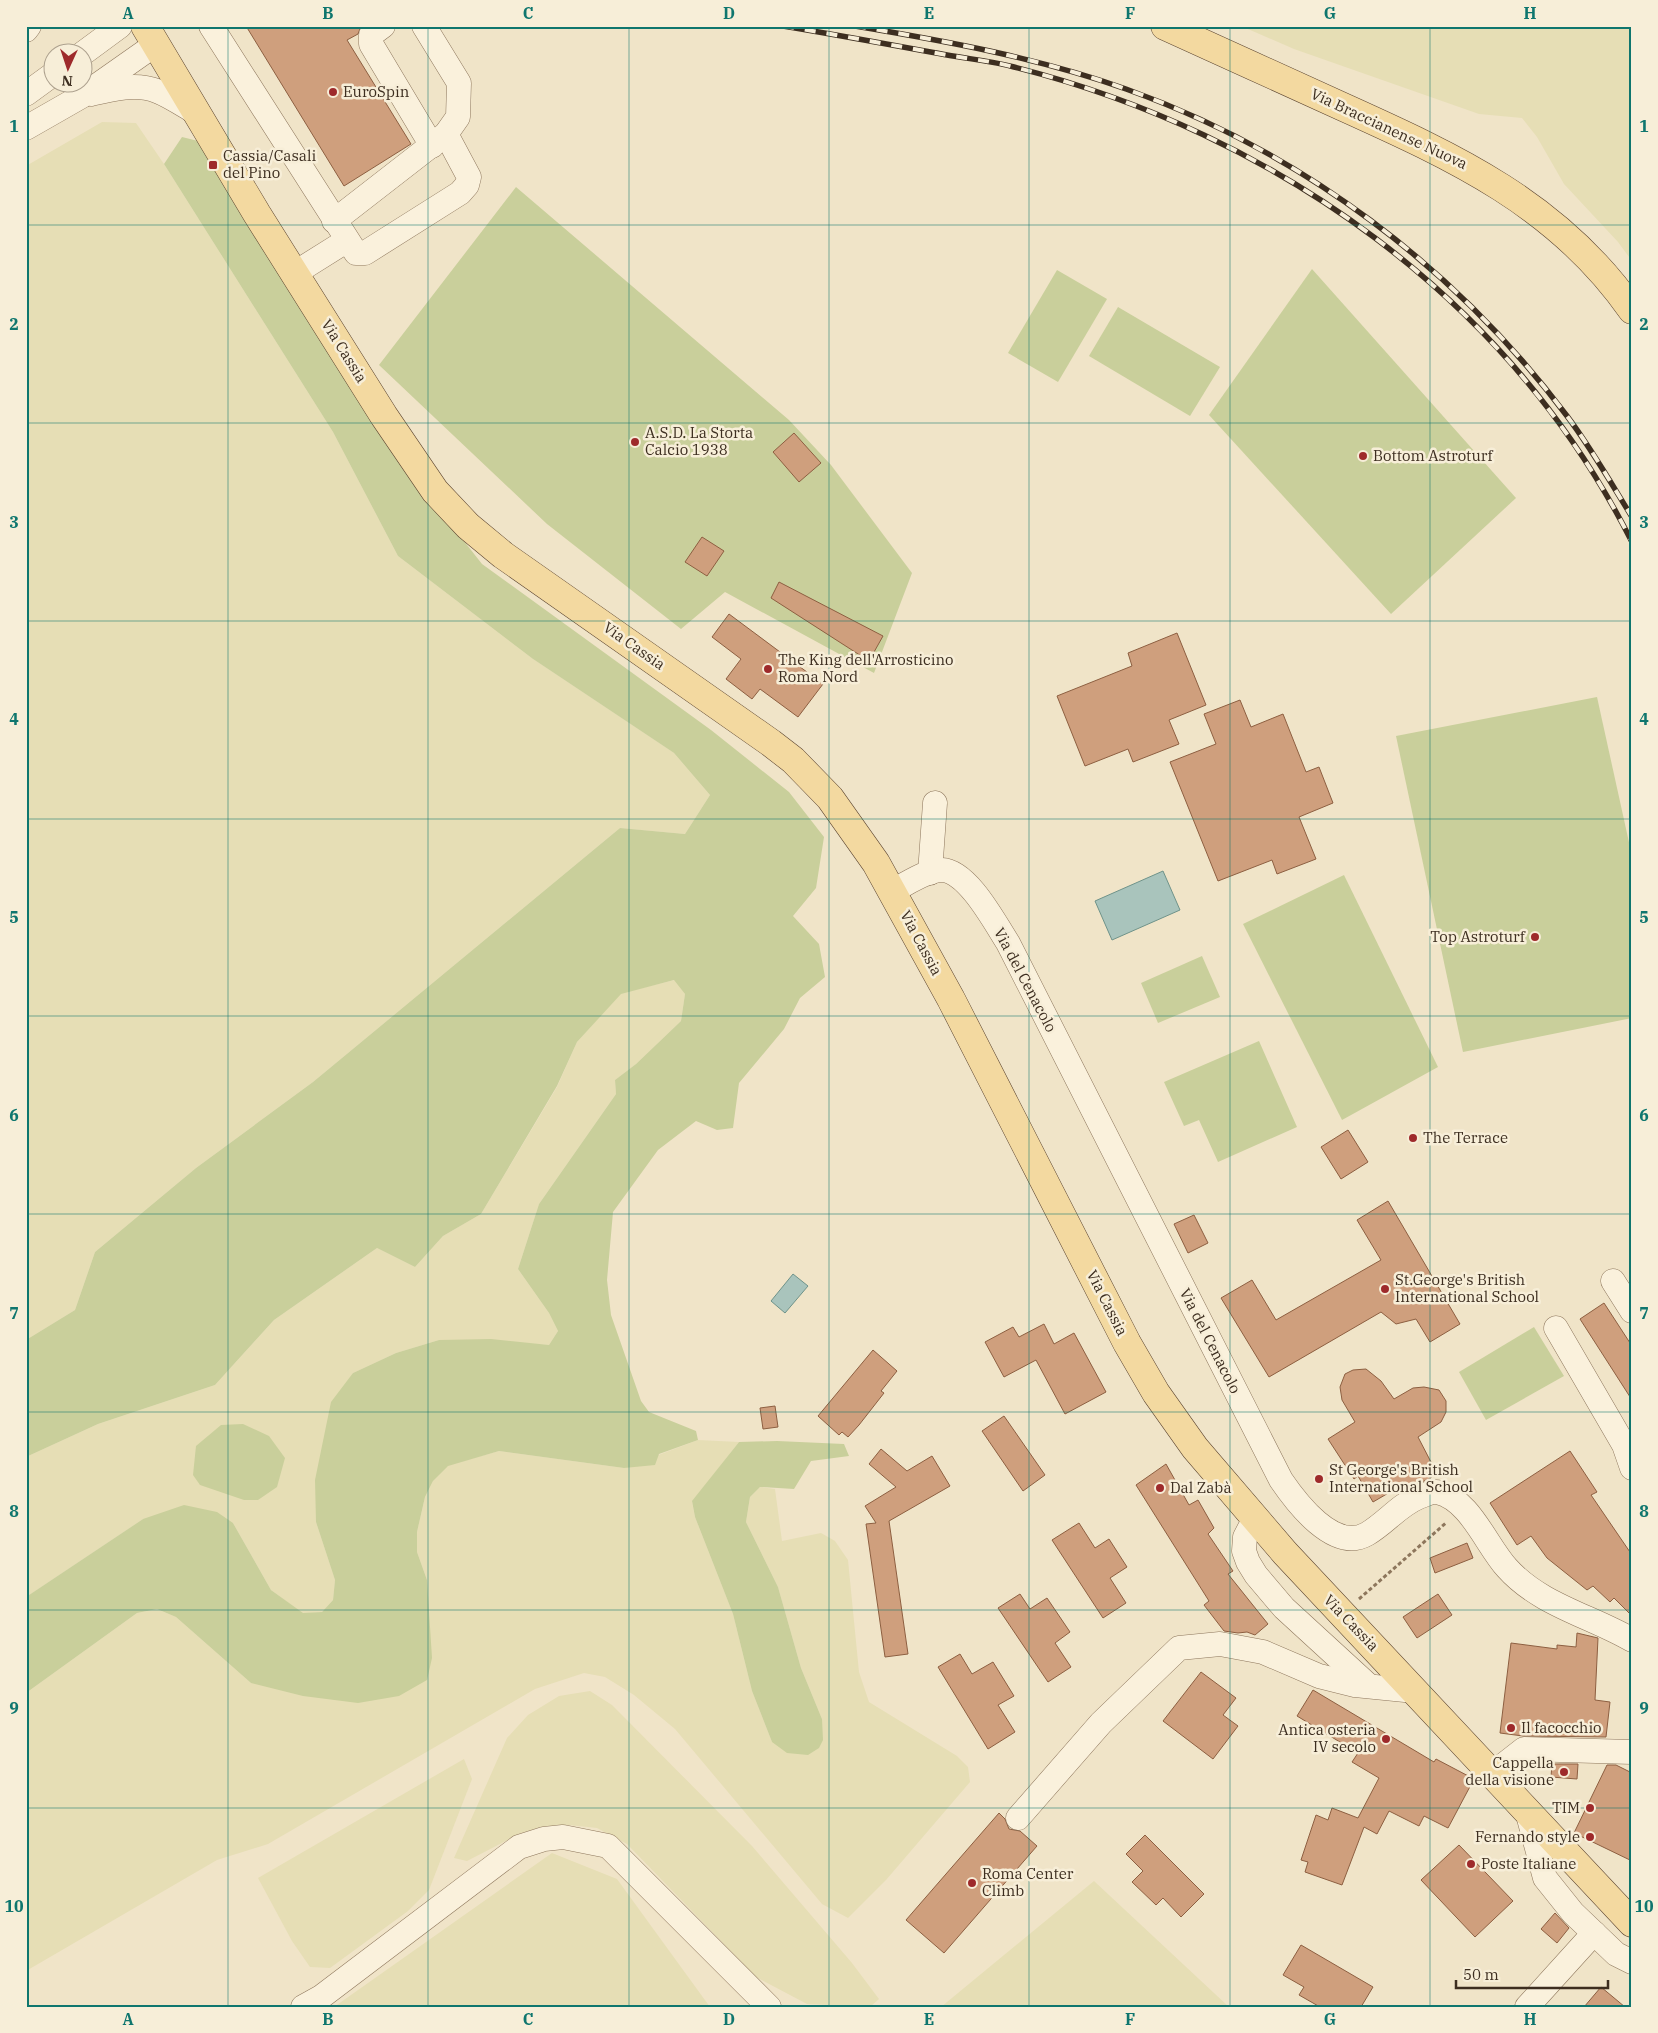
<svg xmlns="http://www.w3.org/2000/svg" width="1658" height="2033" viewBox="0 0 1658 2033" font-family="'IBM Plex Serif',serif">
  <rect width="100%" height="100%" fill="#f0e4c8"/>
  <g fill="#e6deb5">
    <path d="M1241,26H1632V261L1618,242L1564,184L1537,137L1522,118L1479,114L1294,49Z"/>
    <path d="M102,122L136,123L164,164L333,432L398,556L533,659L674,753L710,795L685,834L620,828L313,1082L196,1168L95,1252L75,1310L26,1340V166Z"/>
    <path d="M675,980L685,994L681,1021L636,1064L615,1080L616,1094L539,1204L518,1269L549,1313L558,1331L549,1345L439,1340L396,1353L353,1373L316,1522L335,1580L333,1600L322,1612L303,1614L271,1590L233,1523L143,1519L26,1597V1457L98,1424L215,1385L274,1320L377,1248L415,1267L443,1236L481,1214L557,1087L577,1042L621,993Z"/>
    <path d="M698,1440L739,1442L692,1502L695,1517L733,1614L752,1691L772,1742L822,1719L801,1668L778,1587L746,1522L750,1497L760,1487L775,1489L782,1541L821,1533L835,1541L848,1560L859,1672L869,1702L957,1756L968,1767L970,1782L886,1880L848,1918L822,1904L675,1729L634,1695L605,1677L584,1673L535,1689L268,1844L217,1860L26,1971V1693L137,1613L157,1609L176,1617L251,1683L427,1580L417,1552V1532L425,1497L433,1481L448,1465L499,1451L624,1468Z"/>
    <path d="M590,1691L612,1705L752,1846L852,1963L879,1999L870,2007L807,2004L756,1977L627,1844L597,1828L569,1825L521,1833L467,1861L454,1858L507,1738L528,1715L559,1696Z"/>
    <path d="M464,1759L472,1779L429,1890L408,1911L330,1968L310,1967L292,1941L258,1878Z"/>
    <path d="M552,1853L617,1879L710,2007H334Z"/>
    <path d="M1094,1881L1229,2007H941Z"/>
  </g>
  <g fill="#c9cf9b">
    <path d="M182,137L210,144L445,517L482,564L711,730L789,792L824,837L816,888L793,916L819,944L825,977L800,998L784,1029L739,1083L733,1128L717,1130L696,1121L658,1150L613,1212L607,1280L611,1315L641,1401L649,1412L696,1431L698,1440L659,1454L655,1465L624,1468L499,1451L448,1466L433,1481L425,1497L417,1532V1552L427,1580L432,1658L427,1680L399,1696L358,1703L303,1696L251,1683L176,1617L157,1609L137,1613L26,1693V1597L143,1519L184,1505L217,1512L233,1523L271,1590L303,1613L322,1612L333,1600L335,1580L316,1522L315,1480L331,1402L353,1373L396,1353L439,1340L491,1339L549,1345L558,1331L549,1313L518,1269L539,1204L616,1094L615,1080L636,1064L681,1021L685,994L674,980L621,994L577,1042L557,1086L481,1214L443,1236L415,1267L377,1248L274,1320L215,1385L98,1424L26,1457V1340L75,1310L95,1252L196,1168L313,1082L620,828L685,834L710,795L674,753L533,659L398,556L333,432L164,164Z"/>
    <path d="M516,187L789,420L831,465L912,573L874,673L725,592L681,629L547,524L379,365Z"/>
    <path d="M1312,269L1516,498L1391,614L1209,415Z"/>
    <path d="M1057,270L1107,299L1058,382L1008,353Z"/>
    <path d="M1118,307L1220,367L1190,416L1089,356Z"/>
    <path d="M1597,697L1632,856V1018L1463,1052L1396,736Z"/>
    <path d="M1344,875L1438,1067L1342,1120L1243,924Z"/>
    <path d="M1202,956L1220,997L1158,1023L1141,983Z"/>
    <path d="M1259,1041L1297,1127L1218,1162L1199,1120L1184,1126L1164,1082Z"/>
    <path d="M1534,1327L1564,1376L1486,1420L1459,1372Z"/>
    <path d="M243,1424L269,1436L285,1458L277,1487L258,1500H244L200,1485L193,1475L196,1446L221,1425Z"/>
    <path d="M777,1441L844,1444L849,1456L811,1461L794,1489L760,1487L750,1497L746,1522L778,1587L801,1668L822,1719L823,1740L819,1748L808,1755L787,1753L772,1742L752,1691L733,1614L695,1517L692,1501L739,1442Z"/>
  </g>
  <g fill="#a9c4bc" stroke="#6f938a">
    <path d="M1163,871L1180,910L1112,940L1095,901Z"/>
    <path d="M793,1274L808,1286L785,1313L771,1301Z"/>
  </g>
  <g fill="#cf9f7d" stroke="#8d5f41">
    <path d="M246,26H361L358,34L347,40L411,144L344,186Z"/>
    <path d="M794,433L821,463L799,482L773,452Z"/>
    <path d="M702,537L724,551L707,576L685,562Z"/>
    <path d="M779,582L883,636L869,661L771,598Z"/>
    <path d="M729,614L823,684L798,717L760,689L752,699L726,679L741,659L712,637Z"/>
    <path d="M1177,633L1206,705L1169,720L1179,744L1133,762L1128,749L1085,766L1057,696L1132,666L1128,653Z"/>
    <path d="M1240,700L1251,727L1283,714L1306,772L1319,767L1333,803L1299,817L1316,859L1277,874L1272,860L1218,881L1170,762L1216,744L1204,714Z"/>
    <path d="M1348,1130L1368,1162L1341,1179L1321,1147Z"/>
    <path d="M1388,1201L1460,1324L1430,1342L1416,1319L1396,1324L1381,1312L1269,1377L1221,1298L1252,1280L1276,1320L1381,1260L1357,1220Z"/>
    <path d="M1194,1215L1208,1243L1188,1253L1174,1224Z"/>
    <path d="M1604,1303L1632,1346V1400L1580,1319Z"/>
    <path d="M1044,1324L1054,1344L1074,1333L1106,1392L1065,1414L1036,1360L1004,1377L985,1342L1013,1327L1019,1337Z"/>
    <path d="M873,1350L897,1371L881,1391L884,1393L859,1425L848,1437L842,1432L839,1435L818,1416Z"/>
    <path d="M1366,1369L1381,1381L1394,1399L1413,1388L1424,1387L1439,1390L1446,1401V1412L1441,1422L1418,1437L1432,1464L1431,1478L1403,1490L1397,1488L1373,1502L1358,1476L1354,1479L1328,1439L1355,1422L1342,1400L1340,1387L1345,1374L1353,1370Z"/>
    <path d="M775,1406L778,1427L763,1429L760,1408Z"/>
    <path d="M1004,1416L1045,1475L1023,1491L982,1431Z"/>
    <path d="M881,1449L907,1471L932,1456L950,1486L889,1521L908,1654L885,1657L866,1524L876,1523L865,1506L896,1487L869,1464Z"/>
    <path d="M1570,1451L1597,1492L1591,1495L1632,1555V1616L1614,1598L1610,1602L1593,1586L1587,1590L1547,1558L1531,1536L1517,1545L1490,1503Z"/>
    <path d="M1166,1464L1189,1505L1198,1500L1214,1528L1208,1534L1233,1571L1228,1574L1268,1624L1255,1635L1247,1632L1238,1633L1224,1631L1204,1605L1209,1601L1136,1485Z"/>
    <path d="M1079,1523L1095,1548L1109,1539L1127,1567L1110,1578L1126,1603L1103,1618L1052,1540Z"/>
    <path d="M1467,1543L1473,1558L1435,1573L1430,1558Z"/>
    <path d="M1020,1594L1030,1609L1047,1598L1070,1632L1055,1643L1071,1667L1048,1682L998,1608Z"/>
    <path d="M1438,1594L1452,1615L1417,1638L1403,1617Z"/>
    <path d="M1577,1633L1598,1638L1595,1700L1610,1702L1606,1737L1523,1736L1500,1733L1511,1643L1557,1649V1645L1576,1647Z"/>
    <path d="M960,1654L972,1674L993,1662L1014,1696L998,1705L1015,1732L988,1749L938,1667Z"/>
    <path d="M1201,1672L1236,1698L1223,1715L1238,1726L1213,1759L1163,1721Z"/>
    <path d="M1313,1690L1434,1762L1436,1759L1474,1779L1448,1828L1424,1816L1419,1826L1389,1811L1377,1834L1364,1827L1342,1885L1305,1872L1308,1862L1301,1860L1316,1815L1328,1820L1332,1808L1358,1818L1379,1778L1352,1762L1358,1753L1297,1716Z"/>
    <path d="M1552,1764H1578L1577,1779L1551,1777Z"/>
    <path d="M1607,1765H1616L1632,1773V1861L1574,1833Z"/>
    <path d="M999,1813L1005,1819L1009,1829L1020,1831L1037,1846L944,1953L906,1920Z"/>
    <path d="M1145,1835L1204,1894L1181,1917L1163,1898L1156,1905L1132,1882L1143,1871L1126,1854Z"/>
    <path d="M1459,1845L1513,1901L1475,1937L1421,1880Z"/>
    <path d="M1555,1913L1569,1928L1557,1943L1541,1929Z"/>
    <path d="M1301,1945L1373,1987L1361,2007H1320L1299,1995L1304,1987L1283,1975Z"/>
    <path d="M1601,1987L1625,2007H1584Z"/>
  </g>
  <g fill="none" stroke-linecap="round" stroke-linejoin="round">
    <g stroke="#8d765c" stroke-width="25">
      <g id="minor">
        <path d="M211,26L356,253H365L460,193L467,185L469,177L446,134"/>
        <path d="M383,26L371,35V44L432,146"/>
        <path d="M26,30L29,26"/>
        <path d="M82,54L120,26"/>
        <path d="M26,94L52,75"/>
        <path d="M91,94C112,89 136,83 157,91C170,96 183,105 195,112"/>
        <path d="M26,128L82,96L156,44"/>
        <path d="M334,221L446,134L458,117L459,83L424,26"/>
        <path d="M295,273L346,241"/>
        <path d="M930,873L935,803"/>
        <path d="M892,891C907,884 926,870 942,870C968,871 995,923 1008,943L1281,1480C1296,1502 1334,1553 1367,1534C1386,1523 1399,1505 1419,1497C1425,1495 1432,1491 1437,1492C1470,1499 1486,1545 1507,1568C1540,1605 1591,1616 1632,1640"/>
        <path d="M1613,1281L1632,1311"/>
        <path d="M1556,1328L1624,1445L1632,1468"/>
        <path d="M1254,1520L1245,1537L1244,1551L1248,1562L1256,1575L1284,1608L1368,1685"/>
        <path d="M1492,1774L1524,1749L1632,1752"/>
        <path d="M1527,1811L1545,1878L1573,1913L1616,1954L1632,1962"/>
        <path d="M1018,1818L1101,1723L1179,1648L1220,1644L1263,1652L1319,1676L1355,1685L1415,1691"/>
        <path d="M303,2007L321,1997L519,1847L544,1839L563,1837L608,1846L769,2007"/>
        <path d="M1527,2007L1594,1933"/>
      </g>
    </g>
    <g stroke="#5b4430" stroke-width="29">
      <g id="major">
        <path d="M145,26L257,214L384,416L435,491L468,526L503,555L771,743L793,760L830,798L876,863L951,999L1127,1343L1156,1393L1195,1448L1285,1553L1632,1923"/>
        <path d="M1165,26C1224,53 1282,79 1341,106C1454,157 1558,204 1632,310"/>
      </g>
    </g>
    <path stroke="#8d765c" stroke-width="3" stroke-dasharray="4 2.5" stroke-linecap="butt" d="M1359,1599L1447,1522"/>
    <use href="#minor" stroke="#faf1dc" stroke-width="24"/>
    <use href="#major" stroke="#f3d9a0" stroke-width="28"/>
    <g stroke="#3d2e20" stroke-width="5.5">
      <g id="rail">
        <path d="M783,26C838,35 892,45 947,55C969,59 992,61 1014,67C1275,133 1509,298 1632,542"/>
        <path d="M855,26C946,41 1039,58 1126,89C1302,152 1455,267 1567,416C1591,448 1611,483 1632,517"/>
      </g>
    </g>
    <use href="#rail" stroke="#f7eed8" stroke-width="4" stroke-dasharray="11" stroke-linecap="butt"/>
  </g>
  <path fill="none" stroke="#0f766e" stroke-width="1" stroke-opacity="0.55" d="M228,26V2007M428,26V2007M629,26V2007M829,26V2007M1029,26V2007M1230,26V2007M1430,26V2007M26,225H1632M26,423H1632M26,621H1632M26,819H1632M26,1016H1632M26,1214H1632M26,1412H1632M26,1610H1632M26,1808H1632"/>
  <g fill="#9e2a2b" stroke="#f7eed8" stroke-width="2">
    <circle cx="333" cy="92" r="5"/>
    <rect x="208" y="160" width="10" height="10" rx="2.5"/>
    <circle cx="635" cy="442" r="5"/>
    <circle cx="1363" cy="456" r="5"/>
    <circle cx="768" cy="669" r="5"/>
    <circle cx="1535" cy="937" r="5"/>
    <circle cx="1413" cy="1138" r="5"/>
    <circle cx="1385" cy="1289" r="5"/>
    <circle cx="1319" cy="1479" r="5"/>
    <circle cx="1160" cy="1488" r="5"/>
    <circle cx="1511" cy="1728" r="5"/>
    <circle cx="1386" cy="1739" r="5"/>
    <circle cx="1564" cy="1772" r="5"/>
    <circle cx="1590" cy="1808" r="5"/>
    <circle cx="1590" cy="1837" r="5"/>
    <circle cx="1471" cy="1864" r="5"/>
    <circle cx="972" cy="1883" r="5"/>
  </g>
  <g text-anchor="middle" stroke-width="5" stroke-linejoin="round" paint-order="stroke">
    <g font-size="15" fill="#3d2e20" stroke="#f7eed8" text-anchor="start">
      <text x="343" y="97">EuroSpin</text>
      <text x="223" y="161">Cassia/Casali<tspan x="223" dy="17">del Pino</tspan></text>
      <text x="645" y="438">A.S.D. La Storta<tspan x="645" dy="17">Calcio 1938</tspan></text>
      <text x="1373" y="461">Bottom Astroturf</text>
      <text x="778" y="665">The King dell'Arrosticino<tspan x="778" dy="17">Roma Nord</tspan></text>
      <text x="1525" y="942" text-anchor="end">Top Astroturf</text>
      <text x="1423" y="1143">The Terrace</text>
      <text x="1395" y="1285">St.George's British<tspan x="1395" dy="17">International School</tspan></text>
      <text x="1329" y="1475">St George's British<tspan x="1329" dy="17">International School</tspan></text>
      <text x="1170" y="1493">Dal Zabà</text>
      <text x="1521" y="1733">Il facocchio</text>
      <text x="1376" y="1735" text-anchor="end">Antica osteria<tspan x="1376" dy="17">IV secolo</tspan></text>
      <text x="1554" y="1768" text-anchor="end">Cappella<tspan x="1554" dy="17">della visione</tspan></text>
      <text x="1580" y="1813" text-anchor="end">TIM</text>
      <text x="1580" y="1842" text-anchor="end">Fernando style</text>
      <text x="1481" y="1869">Poste Italiane</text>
      <text x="982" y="1879">Roma Center<tspan x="982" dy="17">Climb</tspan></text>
    </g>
    <g font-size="15" fill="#3d2e20" stroke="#f7eed8">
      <text transform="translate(1389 129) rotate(25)" y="5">Via Braccianense Nuova</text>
      <text transform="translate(344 351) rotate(58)" y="5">Via Cassia</text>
      <text transform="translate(634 646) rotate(35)" y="5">Via Cassia</text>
      <text transform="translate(921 943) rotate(62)" y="5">Via Cassia</text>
      <text transform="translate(1025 980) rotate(62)" y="5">Via del Cenacolo</text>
      <text transform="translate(1107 1303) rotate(63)" y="5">Via Cassia</text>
      <text transform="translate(1210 1341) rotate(63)" y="5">Via del Cenacolo</text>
      <text transform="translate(1351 1623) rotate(46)" y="5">Via Cassia</text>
    </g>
  </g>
  <rect width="1658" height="2033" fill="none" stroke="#f7eed8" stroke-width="55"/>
  <g transform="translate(68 68) rotate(183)"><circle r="24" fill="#f7eed8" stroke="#ada18e"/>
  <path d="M0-4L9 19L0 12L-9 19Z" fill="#9e2a2b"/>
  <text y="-8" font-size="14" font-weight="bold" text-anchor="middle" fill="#3d2e20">N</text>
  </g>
  <path d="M1456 1980v8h152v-8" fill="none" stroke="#3d2e20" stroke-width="2.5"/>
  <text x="1463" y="1980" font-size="15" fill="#3d2e20" stroke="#f7eed8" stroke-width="4" paint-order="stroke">50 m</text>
  <rect x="28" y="28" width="1602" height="1978" fill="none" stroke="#0f766e" stroke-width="2"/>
  <g font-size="16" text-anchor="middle" font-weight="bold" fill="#0f766e">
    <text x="128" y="19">A</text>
    <text x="328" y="19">B</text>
    <text x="528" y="19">C</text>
    <text x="729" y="19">D</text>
    <text x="929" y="19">E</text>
    <text x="1130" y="19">F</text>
    <text x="1330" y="19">G</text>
    <text x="1530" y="19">H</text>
    <text x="14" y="132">1</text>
    <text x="1644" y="132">1</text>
    <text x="14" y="330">2</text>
    <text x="1644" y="330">2</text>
    <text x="14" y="528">3</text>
    <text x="1644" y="528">3</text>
    <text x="14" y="725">4</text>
    <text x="1644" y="725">4</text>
    <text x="14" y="923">5</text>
    <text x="1644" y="923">5</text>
    <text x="14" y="1121">6</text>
    <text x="1644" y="1121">6</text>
    <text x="14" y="1319">7</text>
    <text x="1644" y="1319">7</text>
    <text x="14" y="1517">8</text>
    <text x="1644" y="1517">8</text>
    <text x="14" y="1714">9</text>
    <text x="1644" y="1714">9</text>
    <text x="14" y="1912">10</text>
    <text x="1644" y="1912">10</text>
    <text x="128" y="2025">A</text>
    <text x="328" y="2025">B</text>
    <text x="528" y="2025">C</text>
    <text x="729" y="2025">D</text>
    <text x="929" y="2025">E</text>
    <text x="1130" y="2025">F</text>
    <text x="1330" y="2025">G</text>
    <text x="1530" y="2025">H</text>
  </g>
</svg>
